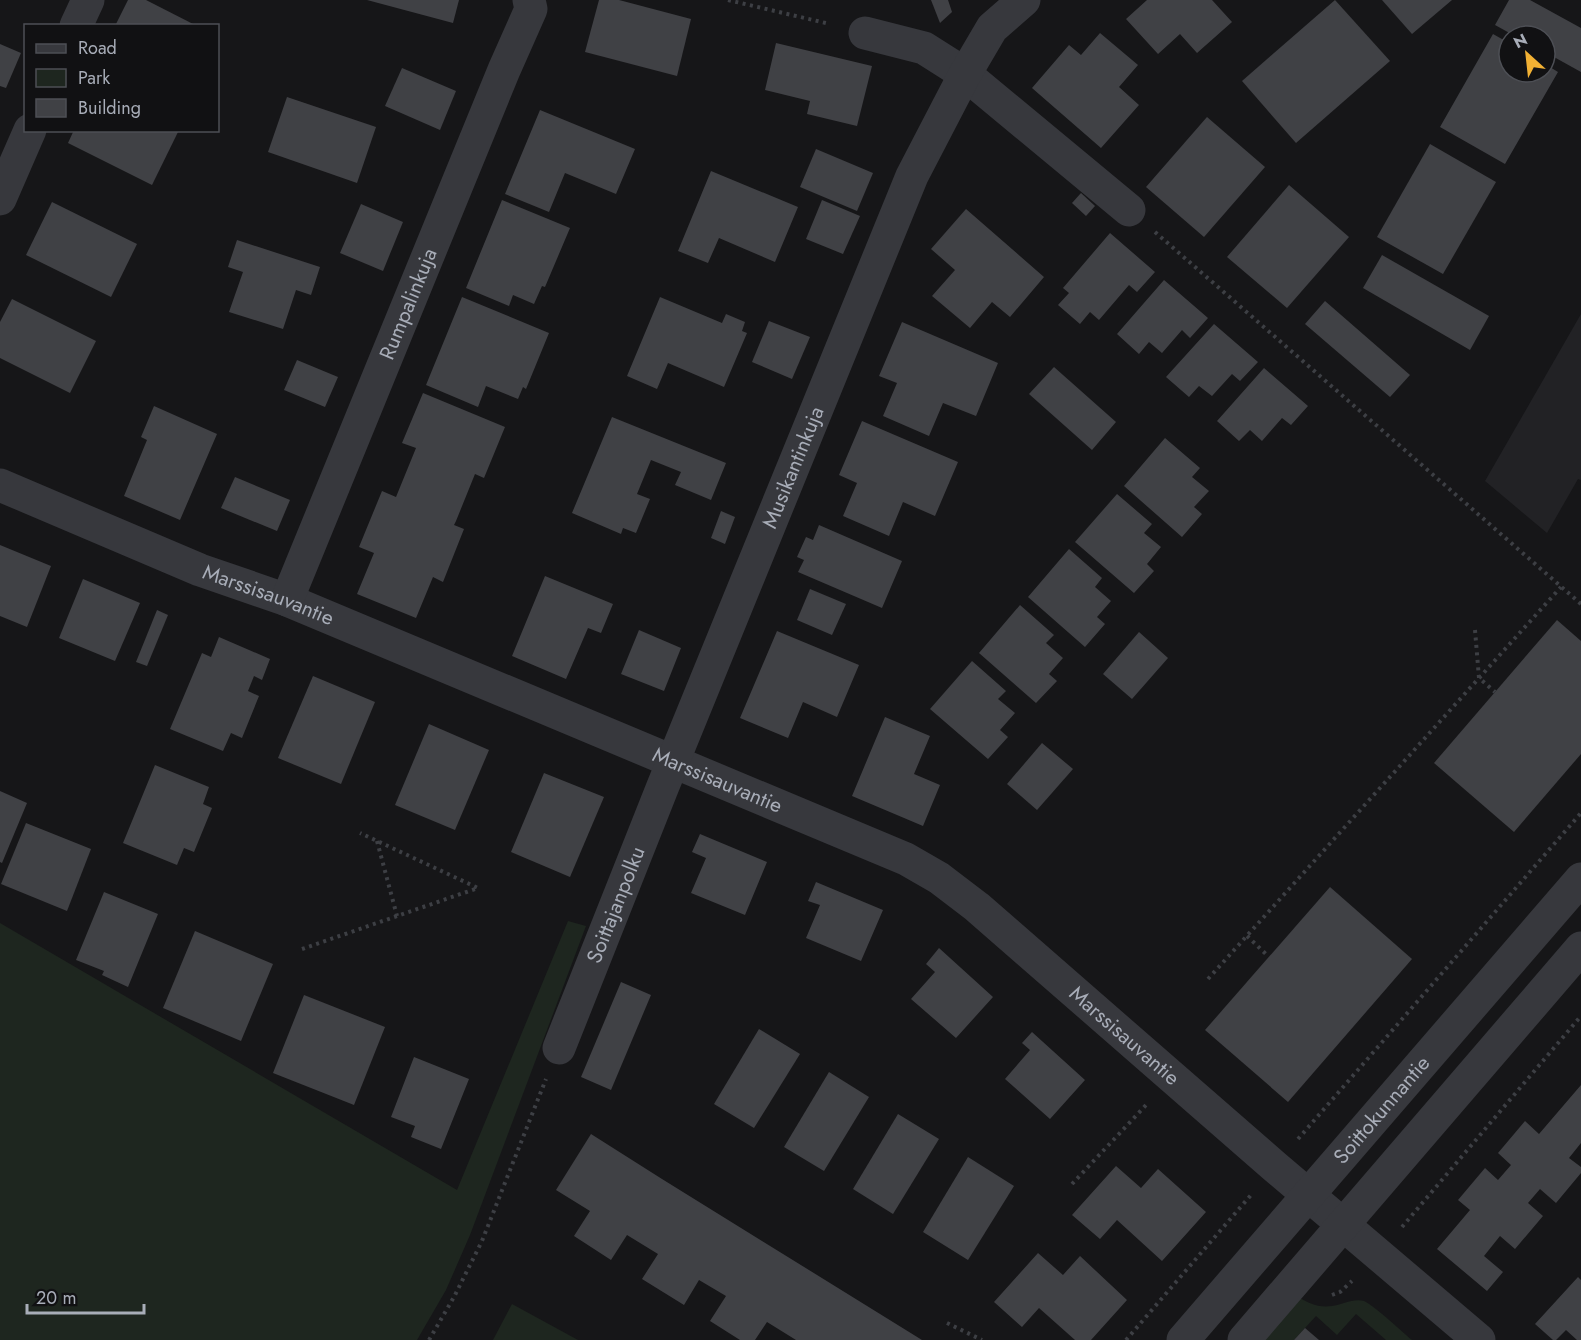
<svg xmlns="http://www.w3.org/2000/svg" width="1581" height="1340" viewBox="0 0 1581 1340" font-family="Jost,sans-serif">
  <rect width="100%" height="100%" fill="#161618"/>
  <path fill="#222225" d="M1581,314V480L1578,479L1547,533L1485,481Z"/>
  <g fill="#1e261f">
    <path d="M568,921L586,926L470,1235L446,1290L417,1340H0V923L457,1190Z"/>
    <path d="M1297,1296C1308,1303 1318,1308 1332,1306C1342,1305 1353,1298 1364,1301C1375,1306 1401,1331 1412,1340H1386L1356,1314L1337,1335L1316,1316L1294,1340H1260Z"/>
    <path d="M512,1304L578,1340H493Z"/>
  </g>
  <g fill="#404145">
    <path d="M128,0H146L197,26H115Z"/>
    <path d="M367,0H459L453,23Z"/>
    <path d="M599,0H619L691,19L677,76L585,52Z"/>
    <path d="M931,0H948L952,12L940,23Z"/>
    <path d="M1147,0H1212L1232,22L1197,53L1180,34L1158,54L1126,19Z"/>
    <path d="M1335,0L1390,61L1296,143L1242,81Z"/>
    <path d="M1382,0H1452L1412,34Z"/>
    <path d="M1509,0H1530L1581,28V72L1545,52V36H1515L1495,25Z"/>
    <path d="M1100,33L1138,65L1119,87L1139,105L1101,148L1032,88L1069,45L1081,55Z"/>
    <path d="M1493,34L1509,43V72H1545V64L1558,72L1505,164L1440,127Z"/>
    <path d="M776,43L872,66L857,126L807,114L810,101L765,90Z"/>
    <path d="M0,44L21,53L6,88L0,86Z"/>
    <path d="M402,68L456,91L440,130L385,106Z"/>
    <path d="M287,97L376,127L357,183L268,152Z"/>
    <path d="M540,110L635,149L616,194L565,173L549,212L505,194Z"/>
    <path d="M1207,117L1265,167L1204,237L1146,187Z"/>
    <path d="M74,130H175L178,132L152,185L68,143Z"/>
    <path d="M1430,144L1496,182L1443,274L1377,237Z"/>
    <path d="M816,149L873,173L857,211L800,187Z"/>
    <path d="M711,171L798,207L775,262L719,238L708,263L678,251Z"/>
    <path d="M1289,185L1349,237L1287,308L1227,257Z"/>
    <path d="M1081,193L1095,206L1086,216L1072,203Z"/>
    <path d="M502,200L570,228L545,287L542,286L534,304L513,295L509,306L466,288Z"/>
    <path d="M822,200L860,216L843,254L806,239Z"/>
    <path d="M52,202L137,244L111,297L26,255Z"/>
    <path d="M361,204L403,222L383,271L340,253Z"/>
    <path d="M966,209L1044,277L1010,317L992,302L970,328L932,296L955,270L931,249Z"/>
    <path d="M1110,233L1155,272L1137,292L1129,285L1099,320L1090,312L1080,324L1058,305L1069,293L1063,288Z"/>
    <path d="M237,240L320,267L311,295L296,290L283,329L229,312L243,272L228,267Z"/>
    <path d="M1382,255L1489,316L1470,350L1363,288Z"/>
    <path d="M1164,280L1208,318L1190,338L1182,330L1162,353L1149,342L1139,354L1117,334Z"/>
    <path d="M462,297L549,333L526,389L523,387L518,399L486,386L478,407L426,385Z"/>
    <path d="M660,297L722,323L726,314L745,322L742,331L747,333L724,387L668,363L657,389L627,376Z"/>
    <path d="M12,299L96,341L70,393L0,358V322Z"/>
    <path d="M1325,301L1410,375L1390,397L1305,324Z"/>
    <path d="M769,321L810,337L792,379L752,362Z"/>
    <path d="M902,322L998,363L976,416L943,403L929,436L883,416L897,383L879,376Z"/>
    <path d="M1214,324L1258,362L1240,381L1232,374L1212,396L1199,386L1189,397L1166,377Z"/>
    <path d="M297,360L338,377L325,407L284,390Z"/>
    <path d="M1054,367L1116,422L1092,450L1029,394Z"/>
    <path d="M1264,368L1308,406L1291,425L1282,418L1262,441L1250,430L1239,441L1217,421Z"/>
    <path d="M423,393L505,427L484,478L475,474L456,521L454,525L464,529L443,582L433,577L416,618L357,594L374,553L359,547L382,491L396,497L416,448L402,443Z"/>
    <path d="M154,406L217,434L180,520L124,496L147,440L141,437Z"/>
    <path d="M612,417L726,463L711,500L675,485L681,472L651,460L637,494L650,499L636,533L623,528L621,534L572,513Z"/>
    <path d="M862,421L958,462L935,516L903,502L889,536L843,516L857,483L839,475Z"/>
    <path d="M1165,438L1200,468L1192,477L1209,491L1194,507L1202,514L1182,537L1124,486Z"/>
    <path d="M235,477L290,500L277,531L221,508Z"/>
    <path d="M1117,494L1152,524L1144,533L1161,547L1147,564L1154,571L1134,593L1075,542Z"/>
    <path d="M721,511L735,517L725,544L711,538Z"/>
    <path d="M819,525L902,561L882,608L798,572L804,560L797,557L806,537L813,540Z"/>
    <path d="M0,545L51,566L27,627L0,616Z"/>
    <path d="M1069,549L1102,578L1095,587L1111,601L1097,617L1105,624L1085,647L1028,597Z"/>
    <path d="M545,576L613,604L601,633L588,628L566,679L512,656Z"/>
    <path d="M83,579L140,603L115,661L59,638Z"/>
    <path d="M810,589L846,604L832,635L797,620Z"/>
    <path d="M1020,605L1054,635L1046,643L1063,658L1049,674L1057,681L1036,703L979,653Z"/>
    <path d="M157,610L168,615L147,666L136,662Z"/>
    <path d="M1557,620L1581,641V754L1514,832L1434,763Z"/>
    <path d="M639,630L681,648L664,691L621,674Z"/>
    <path d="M777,631L859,665L837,717L803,702L788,738L740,718Z"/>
    <path d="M1139,632L1168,658L1132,699L1103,674Z"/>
    <path d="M219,637L270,659L262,680L254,676L248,691L259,696L242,738L231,733L223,751L170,729L202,653L211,657Z"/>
    <path d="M972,661L1006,691L998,699L1015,713L1000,730L1008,737L988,759L930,709Z"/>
    <path d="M313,676L375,702L341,784L278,758Z"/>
    <path d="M885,717L930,736L914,774L940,785L923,826L852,796Z"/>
    <path d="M429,724L489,750L455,830L395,805Z"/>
    <path d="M1042,743L1073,769L1037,810L1007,784Z"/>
    <path d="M155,765L209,787L203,804L212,808L194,852L184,848L177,865L123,843Z"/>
    <path d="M544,773L604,797L570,877L511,852Z"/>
    <path d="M0,791L27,803L2,863L0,862Z"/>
    <path d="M26,823L91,849L67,911L1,884Z"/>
    <path d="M700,834L767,862L745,915L691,893L706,858L692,852Z"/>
    <path d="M816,882L883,910L861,961L806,938L820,905L808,901Z"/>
    <path d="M1330,887L1412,959L1288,1102L1205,1030Z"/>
    <path d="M104,892L158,914L128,987L102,975L104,971L76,960Z"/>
    <path d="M195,931L273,964L241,1041L163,1008Z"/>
    <path d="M939,948L993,997L956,1038L911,999L935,972L926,964Z"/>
    <path d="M621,982L651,995L611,1090L581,1077Z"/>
    <path d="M304,995L385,1027L354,1105L273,1073Z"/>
    <path d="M759,1029L800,1054L754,1128L714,1104Z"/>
    <path d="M1032,1032L1085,1080L1050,1119L1005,1079L1030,1050L1022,1043Z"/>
    <path d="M414,1057L469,1079L441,1149L411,1137L415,1126L391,1117Z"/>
    <path d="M829,1072L869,1097L824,1171L784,1147Z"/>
    <path d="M1581,1085V1143L1569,1158L1581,1167V1173L1556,1203L1540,1189L1528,1203L1543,1216L1515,1249L1500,1236L1484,1256L1503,1272L1487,1291L1437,1249L1470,1210L1458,1200L1485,1168L1498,1180L1511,1165L1498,1153L1525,1121L1539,1134Z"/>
    <path d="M898,1114L939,1139L893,1214L853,1189Z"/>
    <path d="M591,1134L662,1179L922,1340H796L767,1322L755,1340H740L710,1321L726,1296L699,1280L684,1305L642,1279L658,1254L627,1235L611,1260L574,1236L590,1211L556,1190Z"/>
    <path d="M968,1157L1014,1186L968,1260L923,1232Z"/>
    <path d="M1116,1166L1141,1188L1158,1169L1206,1212L1162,1261L1117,1220L1100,1239L1072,1215Z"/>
    <path d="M1038,1253L1063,1275L1080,1256L1127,1300L1091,1340H1075L1039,1308L1022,1327L994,1302Z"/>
    <path d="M1578,1277L1581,1280V1340H1577L1566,1330L1556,1340H1553L1535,1324Z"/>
    <path d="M1305,1328L1319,1340H1294Z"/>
  </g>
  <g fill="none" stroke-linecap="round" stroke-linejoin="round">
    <g stroke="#3d3f44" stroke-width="4" stroke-dasharray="3 4.5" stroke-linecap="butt">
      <path d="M728,0L830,24"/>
      <path d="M1155,232L1581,604"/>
      <path d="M1475,630L1479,678L1495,692"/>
      <path d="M377,841L397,916"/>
      <path d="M1247,936L1268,956"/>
      <path d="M302,949L478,888L360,833"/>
      <path d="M1208,979L1561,587"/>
      <path d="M1298,1139L1581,813"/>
      <path d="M1072,1184L1148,1103"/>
      <path d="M1402,1227L1581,1016"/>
      <path d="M1332,1295L1340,1292L1352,1281"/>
      <path d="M947,1323L982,1340"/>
      <path d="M429,1340L454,1297L482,1241L546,1079"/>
      <path d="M1126,1340L1251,1195"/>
    </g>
    <g stroke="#37383d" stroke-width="33">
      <path d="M76,26L88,0"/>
      <path d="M865,33L924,48L965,74L1129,210"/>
      <path d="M0,199L30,130"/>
      <path id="s1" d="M0,485L200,570L287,600L906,859L939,878L977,907L1274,1166L1479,1340"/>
      <path id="s2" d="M287,600L504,70L531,9L529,0"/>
      <path id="s3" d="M559,1048L663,786L912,176L965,74L992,28L1024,0"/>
    </g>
    <g stroke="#37383d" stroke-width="33">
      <path id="s4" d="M1183,1340L1581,879"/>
      <path d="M1244,1340L1581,948"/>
    </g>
  </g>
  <g text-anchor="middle" stroke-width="5" stroke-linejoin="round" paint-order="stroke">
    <g font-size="21" fill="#a8adb8" stroke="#111113">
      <text dy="7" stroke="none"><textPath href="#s2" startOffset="320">Rumpalinkuja</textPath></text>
      <text dy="7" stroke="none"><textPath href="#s3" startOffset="626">Musikantinkuja</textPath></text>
      <text dy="7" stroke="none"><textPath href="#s1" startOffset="290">Marssisauvantie</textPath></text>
      <text dy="7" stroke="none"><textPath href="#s1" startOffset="776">Marssisauvantie</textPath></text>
      <text dy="7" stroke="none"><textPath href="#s3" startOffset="154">Soittajanpolku</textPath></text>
      <text dy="7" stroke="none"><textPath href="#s1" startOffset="1262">Marssisauvantie</textPath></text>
      <text dy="7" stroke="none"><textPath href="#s4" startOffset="304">Soittokunnantie</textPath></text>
    </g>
  </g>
  <rect x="24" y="24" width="195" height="108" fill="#111113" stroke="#4d4f55" stroke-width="1.5"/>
  <rect x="36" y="44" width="30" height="9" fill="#37383d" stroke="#4d4f55" stroke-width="1.5"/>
  <text x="78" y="54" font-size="18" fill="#a8adb8">Road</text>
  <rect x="36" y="69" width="30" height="18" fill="#1e261f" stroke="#4d4f55" stroke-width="1.5"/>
  <text x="78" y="84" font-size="18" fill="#a8adb8">Park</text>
  <rect x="36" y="99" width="30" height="18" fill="#404145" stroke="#4d4f55" stroke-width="1.5"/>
  <text x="78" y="114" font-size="18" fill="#a8adb8">Building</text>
  <g transform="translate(1527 54) rotate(333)"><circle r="28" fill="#111113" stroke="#4d4f55" stroke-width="1.5"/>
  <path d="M0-4.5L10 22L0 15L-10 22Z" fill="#f2b134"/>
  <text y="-9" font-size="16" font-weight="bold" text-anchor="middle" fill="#a8adb8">N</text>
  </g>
  <path d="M27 1304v9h117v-9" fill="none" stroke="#a8adb8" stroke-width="3"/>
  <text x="36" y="1304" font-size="18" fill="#a8adb8" stroke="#111113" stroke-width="4.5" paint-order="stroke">20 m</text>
</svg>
